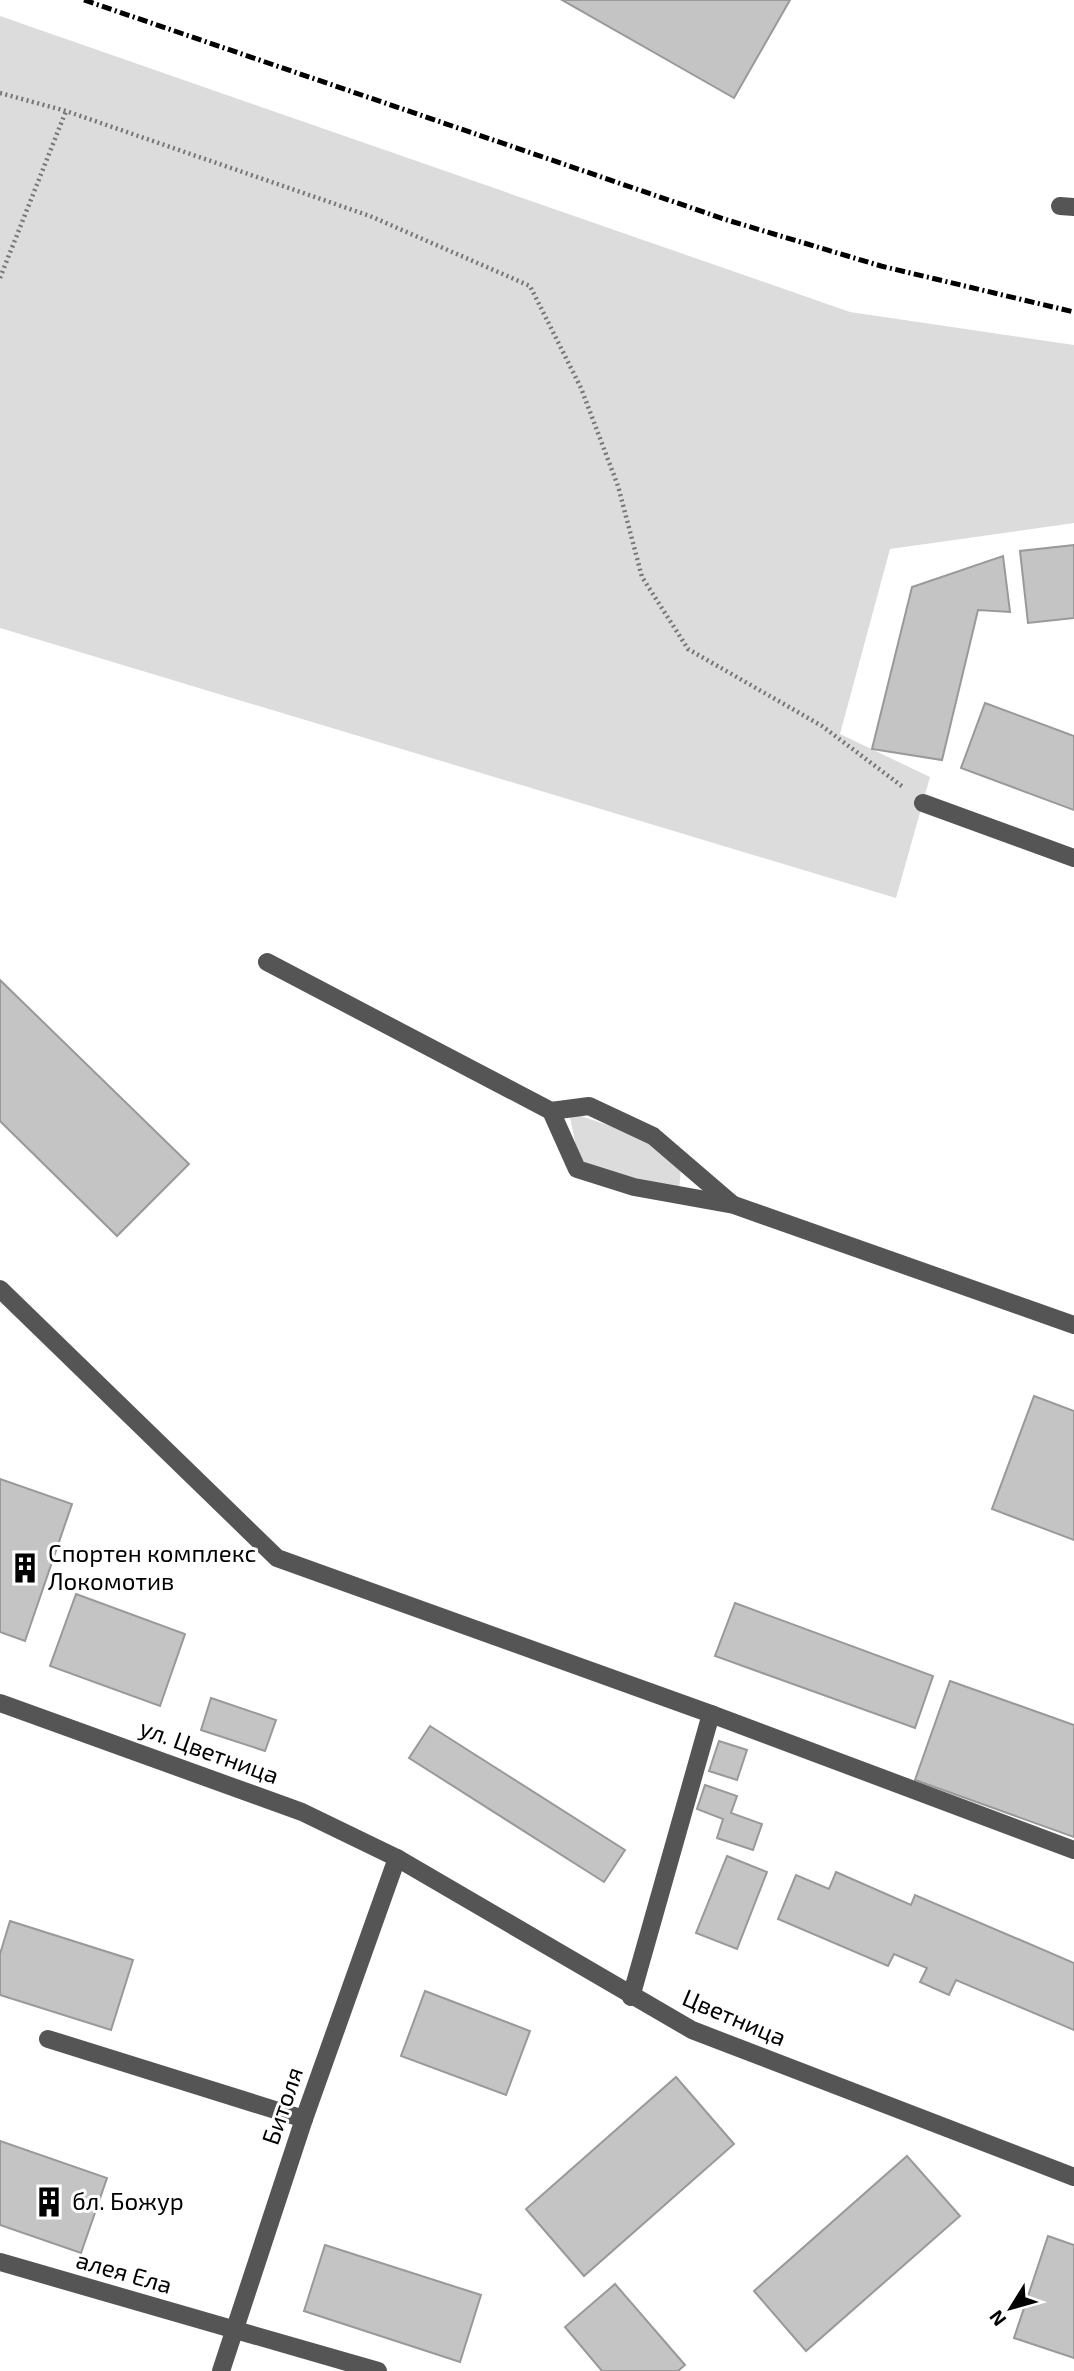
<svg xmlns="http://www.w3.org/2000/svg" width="1074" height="2371" viewBox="0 0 1074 2371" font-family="'Exo 2',sans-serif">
  <rect width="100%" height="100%" fill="#fff"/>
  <g fill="#dcdcdc">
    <path d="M0,16L850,312L1074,345V523L890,549L840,734L930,777L896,898L0,628Z"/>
    <path d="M569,1112L646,1138L681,1167L679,1191L588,1170L577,1152Z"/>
  </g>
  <g fill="#c4c4c4" stroke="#999" stroke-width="2">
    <path d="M562,0H790L734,98Z"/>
    <path d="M1074,545V618L1028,623L1020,551Z"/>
    <path d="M1003,556L1010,612L978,610L942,760L872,749L912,587Z"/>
    <path d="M985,703L1074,736V810L961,768Z"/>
    <path d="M0,980L189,1164L117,1236L0,1121Z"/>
    <path d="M1034,1396L1074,1411V1540L992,1509Z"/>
    <path d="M0,1479L72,1504L25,1641L0,1632Z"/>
    <path d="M76,1594L185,1634L160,1706L50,1666Z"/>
    <path d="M735,1603L933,1676L915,1728L715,1656Z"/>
    <path d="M950,1681L1074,1725V1837L915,1780Z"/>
    <path d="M211,1698L276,1720L265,1751L201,1730Z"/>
    <path d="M430,1726L625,1850L604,1882L409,1758Z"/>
    <path d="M719,1741L747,1750L737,1780L709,1771Z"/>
    <path d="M705,1785L737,1796L731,1813L762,1824L753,1850L717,1838L723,1819L697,1809Z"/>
    <path d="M727,1856L767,1872L737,1949L696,1933Z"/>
    <path d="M836,1872L911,1905L915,1895L1074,1963V2030L956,1980L949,1995L920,1982L927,1968L894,1954L888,1966L778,1919L796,1875L829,1889Z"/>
    <path d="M10,1921L133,1960L111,2030L0,1995V1954Z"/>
    <path d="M425,1991L530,2031L506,2095L401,2056Z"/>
    <path d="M676,2077L734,2144L584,2276L526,2209Z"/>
    <path d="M0,2141L107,2178L81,2253L0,2225Z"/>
    <path d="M907,2156L960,2216L806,2351L754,2291Z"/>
    <path d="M1048,2236L1074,2245V2358L1014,2338Z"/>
    <path d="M325,2245L481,2295L460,2362L304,2311Z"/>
    <path d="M615,2284L685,2365L678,2371H602L565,2327Z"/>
  </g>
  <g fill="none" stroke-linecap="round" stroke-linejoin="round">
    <g stroke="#777" stroke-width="4.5" stroke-dasharray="2 3.5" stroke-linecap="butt">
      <path d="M0,93L66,111L370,216L530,286L581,388L618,486L642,577L688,649L822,726L903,787"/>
      <path d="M0,278L66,111"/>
    </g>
    <g stroke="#555" stroke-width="18">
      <path d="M1060,206L1074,207"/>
      <path d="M923,803L1074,858"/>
      <path d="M267,962L551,1111L577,1169L634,1187L734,1205L1074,1325"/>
      <path d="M551,1111L589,1106L653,1136L731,1203"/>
      <path d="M0,1289L277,1558L711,1714L1074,1850"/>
      <path d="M0,1703L302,1812L397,1858L692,2030L1074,2177"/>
      <path d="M631,1997L711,1714"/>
      <path d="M48,2039L304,2119"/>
      <path d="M0,2262L378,2371"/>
      <path d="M221,2371L304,2119L397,1858"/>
    </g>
    <path stroke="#000" stroke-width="5" stroke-dasharray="10 3.5 2 3.5" stroke-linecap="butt" d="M84,0L727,220L881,266L1074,312"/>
  </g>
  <defs>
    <g id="building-bare" transform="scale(2.415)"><path d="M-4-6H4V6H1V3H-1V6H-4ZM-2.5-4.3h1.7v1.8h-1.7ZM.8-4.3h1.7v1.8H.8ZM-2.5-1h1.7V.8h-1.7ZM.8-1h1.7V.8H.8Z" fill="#000" stroke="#fff" stroke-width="2.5" paint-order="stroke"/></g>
  </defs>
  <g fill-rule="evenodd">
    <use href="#building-bare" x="25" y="1568"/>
    <use href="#building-bare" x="49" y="2202"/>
  </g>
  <g text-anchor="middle" stroke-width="6" stroke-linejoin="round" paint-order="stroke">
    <g font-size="24" fill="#000" stroke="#fff" text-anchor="start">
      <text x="48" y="1562">Спортен комплекс<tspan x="48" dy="28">Локомотив</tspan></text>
      <text x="72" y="2210">бл. Божур</text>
    </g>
    <g font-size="24" fill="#000" stroke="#fff">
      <text transform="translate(209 1752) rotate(20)" y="8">ул. Цветница</text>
      <text transform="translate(734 2018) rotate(23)" y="8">Цветница</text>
      <text transform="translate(283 2106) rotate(-71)" y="8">Битоля</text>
      <text transform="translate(124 2273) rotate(16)" y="8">алея Ела</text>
    </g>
  </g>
  <g transform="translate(1011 2308) rotate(233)" stroke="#ffffff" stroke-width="5" paint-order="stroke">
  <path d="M0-5L12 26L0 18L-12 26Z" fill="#000000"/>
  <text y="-10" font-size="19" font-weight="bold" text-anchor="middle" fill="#000000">N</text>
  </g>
</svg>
